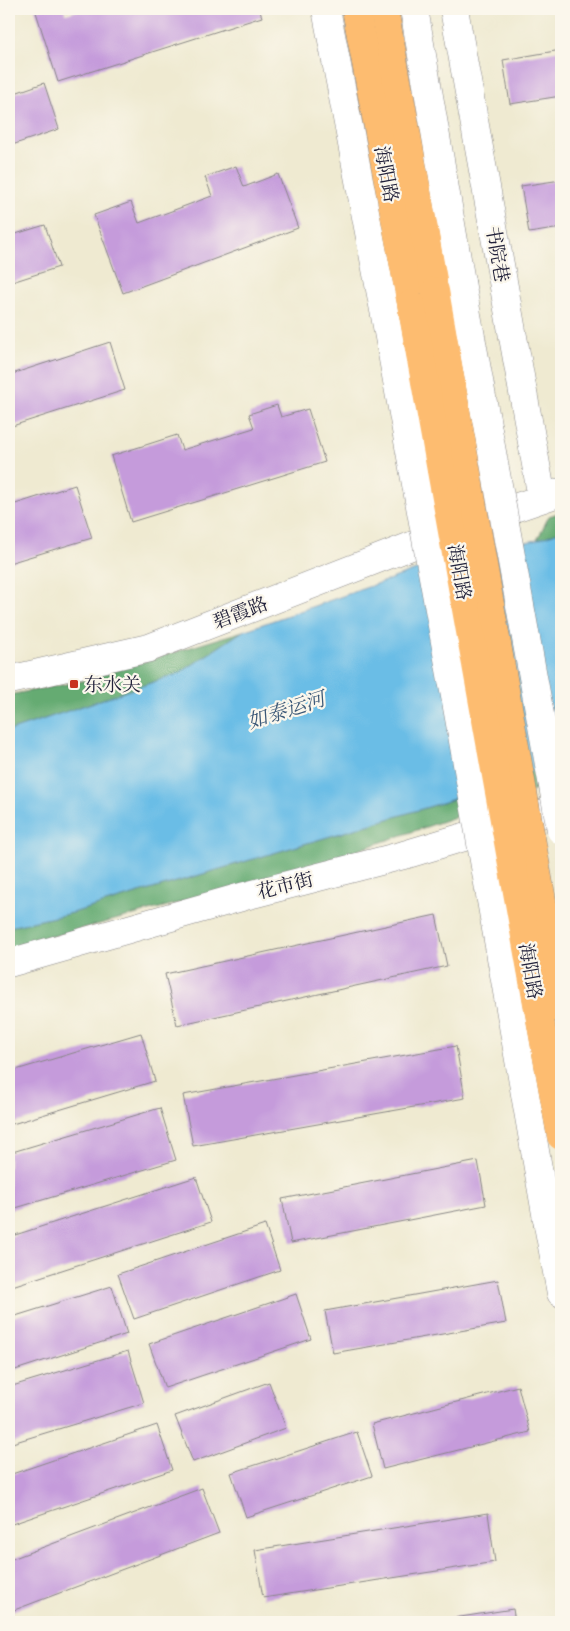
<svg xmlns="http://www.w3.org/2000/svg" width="570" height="1631" viewBox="0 0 570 1631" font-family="'IM FELL English','Noto Serif SC',serif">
  <rect width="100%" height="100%" fill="#fbf7ec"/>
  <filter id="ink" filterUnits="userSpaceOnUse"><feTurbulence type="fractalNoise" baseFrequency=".02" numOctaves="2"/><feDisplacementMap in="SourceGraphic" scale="10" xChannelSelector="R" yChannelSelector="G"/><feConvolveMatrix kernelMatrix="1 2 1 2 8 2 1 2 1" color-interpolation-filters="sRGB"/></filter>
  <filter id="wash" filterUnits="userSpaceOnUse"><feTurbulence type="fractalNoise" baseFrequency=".0096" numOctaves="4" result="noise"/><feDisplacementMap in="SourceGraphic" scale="20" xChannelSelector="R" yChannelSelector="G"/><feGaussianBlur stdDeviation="1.12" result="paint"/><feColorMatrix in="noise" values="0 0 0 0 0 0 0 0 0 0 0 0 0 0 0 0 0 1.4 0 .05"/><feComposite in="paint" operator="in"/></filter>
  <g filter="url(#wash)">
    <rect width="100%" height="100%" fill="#efead1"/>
    <g fill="#65ab72" stroke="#446656">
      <path d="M561,512V531L537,540L549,516Z"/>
      <path d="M243,631L180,673L9,731V695L82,681Z"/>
      <path d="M561,761V781L288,874L9,948V927L72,913L445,802Z"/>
    </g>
    <path fill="#6abde6" stroke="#467090" d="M561,531V761L445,802L72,913L9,927V731L180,673L243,631L462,554L537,540Z"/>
    <g id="blocks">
      <g fill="#c59bdb">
        <path d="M35,9H64L66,14L83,9H259L262,17L58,82Z"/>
        <path d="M561,50V96L510,104L503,60Z"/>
        <path d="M44,83L59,129L9,146V95Z"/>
        <path d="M236,166L244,187L278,174L298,228L123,293L94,215L131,202L139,223L212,196L205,177Z"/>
        <path d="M561,180V228L529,233L521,186Z"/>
        <path d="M45,225L59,267L9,283V236Z"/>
        <path d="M110,342L125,390L9,427V375Z"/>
        <path d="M277,405L281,417L308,409L325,462L131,522L111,456L177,435L182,450L254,428L249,414Z"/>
        <path d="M75,485L92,538L9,563V506Z"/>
        <path d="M436,915L447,966L177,1025L165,974Z"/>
        <path d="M141,1033L155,1081L9,1125V1072Z"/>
        <path d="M456,1046L465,1098L193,1146L183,1095Z"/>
        <path d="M160,1108L176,1160L9,1210V1153Z"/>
        <path d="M478,1161L486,1205L291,1243L282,1199Z"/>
        <path d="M196,1177L211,1222L9,1287V1237Z"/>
        <path d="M265,1225L280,1270L134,1319L118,1274Z"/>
        <path d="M498,1280L506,1323L333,1353L325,1311Z"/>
        <path d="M112,1286L127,1334L9,1372V1318Z"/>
        <path d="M296,1294L311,1339L165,1388L149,1344Z"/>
        <path d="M128,1351L144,1403L9,1444V1387Z"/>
        <path d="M269,1382L286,1428L193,1462L175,1416Z"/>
        <path d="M518,1386L530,1432L383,1469L372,1424Z"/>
        <path d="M157,1425L172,1470L9,1525V1475Z"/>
        <path d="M357,1432L372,1476L246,1517L231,1473Z"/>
        <path d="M202,1488L219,1533L9,1612V1560Z"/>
        <path d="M488,1513L495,1562L263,1598L255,1550Z"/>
        <path d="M513,1609L515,1622H434V1621Z"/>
      </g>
    </g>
  </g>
  <g filter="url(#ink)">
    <use href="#blocks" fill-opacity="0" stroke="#888686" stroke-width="1"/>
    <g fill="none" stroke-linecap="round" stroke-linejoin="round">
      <g stroke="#888686" stroke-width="29">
        <g id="minor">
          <path d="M326,9L384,310"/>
          <path d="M414,9L461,282"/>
          <path d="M454,9L542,498"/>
          <path d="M9,963L245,896L404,855L561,808"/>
          <path d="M548,1225L561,1293"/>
        </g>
      </g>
      <g stroke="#888686" stroke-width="29">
        <path id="tertiary" d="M9,680L149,648L465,525L561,492"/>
      </g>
      <g stroke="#888686" stroke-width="29">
        <g id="primary">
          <path d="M356,9L411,304"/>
          <path d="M384,9L435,291"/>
        </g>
      </g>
      <use href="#minor" stroke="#fff" stroke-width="28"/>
      <use href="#tertiary" stroke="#fff" stroke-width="28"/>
      <use href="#primary" stroke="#fdbc6f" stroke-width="28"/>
      <g stroke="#888686" stroke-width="29" stroke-linecap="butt">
        <g id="minor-bridge">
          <path d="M461,282L561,830"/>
          <path d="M384,310L459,718L548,1225"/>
        </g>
      </g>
      <g stroke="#888686" stroke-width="29" stroke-linecap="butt">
        <g id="primary-bridge">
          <path d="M435,291L561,1009"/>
          <path d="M411,304L561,1136"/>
        </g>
      </g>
      <use href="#minor-bridge" stroke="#fff" stroke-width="28"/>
      <use href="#primary-bridge" stroke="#fdbc6f" stroke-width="28"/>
    </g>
  </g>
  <rect fill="#c8321e" stroke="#fbf7ec" stroke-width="2" x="69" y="679" width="10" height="10" rx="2.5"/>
  <g text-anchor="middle" stroke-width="4.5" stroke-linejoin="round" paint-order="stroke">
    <g font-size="19" fill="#22223b" stroke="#fbf7ec">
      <text transform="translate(387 174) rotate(79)" y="7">海阳路</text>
      <text transform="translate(498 254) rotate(80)" y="7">书院巷</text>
      <text transform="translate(460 572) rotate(80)" y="7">海阳路</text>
      <text transform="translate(240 612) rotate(-21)" y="7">碧霞路</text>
      <text transform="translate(285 885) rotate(-14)" y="7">花市街</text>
      <text transform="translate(531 971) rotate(80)" y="7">海阳路</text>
    </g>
    <g font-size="19" fill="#22223b" stroke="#fbf7ec" text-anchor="start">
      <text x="84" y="691">东水关</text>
    </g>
    <g font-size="20" font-style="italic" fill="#3b5877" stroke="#fbf7ec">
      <text transform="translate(286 710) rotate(-18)" y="7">如泰运河</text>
    </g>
  </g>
  <rect width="570" height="1631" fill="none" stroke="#fbf7ec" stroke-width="30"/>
</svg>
